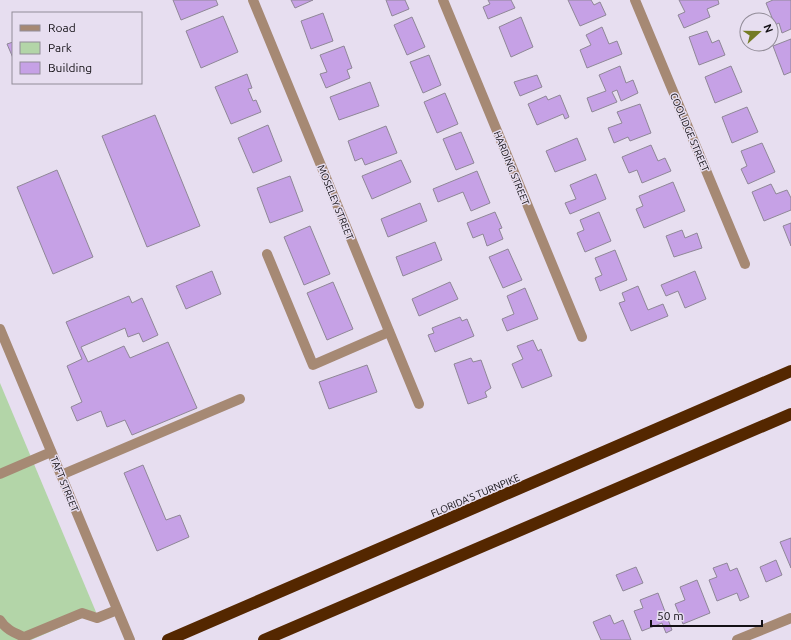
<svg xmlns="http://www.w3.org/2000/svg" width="791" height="640" viewBox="0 0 791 640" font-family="Ubuntu,sans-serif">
  <rect width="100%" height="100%" fill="#e7def0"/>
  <path fill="#b3d5a8" d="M0,383L96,612L31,640H0Z"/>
  <g fill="#c6a1e6" stroke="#8f8797">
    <path d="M173,0H216L218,5L181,20Z"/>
    <path d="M291,0H313L295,8Z"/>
    <path d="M386,0H405L409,9L392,16Z"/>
    <path d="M488,0H511L515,8L488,19L483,7L490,4Z"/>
    <path d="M568,0H591L594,5L600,2L606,15L580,26Z"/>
    <path d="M679,0H718L719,4L707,9L710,17L684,28L678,15L685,12Z"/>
    <path d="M773,0H791V29L782,33L779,23L775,25L766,3Z"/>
    <path d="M323,13L333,41L311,49L301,21Z"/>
    <path d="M223,16L238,52L201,68L186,31Z"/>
    <path d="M412,17L425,47L407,55L394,25Z"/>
    <path d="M521,17L533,47L511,57L499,27Z"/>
    <path d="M602,27L609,44L617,41L622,54L587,68L580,50L591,45L586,35Z"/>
    <path d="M707,31L712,43L719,40L725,55L699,65L689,37Z"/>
    <path d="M791,39V72L784,75L773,46Z"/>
    <path d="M13,42V58L7,44Z"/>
    <path d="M344,46L352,68L347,70L350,78L326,88L320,74L327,72L320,55Z"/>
    <path d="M429,55L441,85L423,93L410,62Z"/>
    <path d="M620,66L626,83L633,80L638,93L621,101L617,90L612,92L617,102L592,112L587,98L606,91L599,75Z"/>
    <path d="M731,66L742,92L715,103L705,77Z"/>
    <path d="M247,74L252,88L248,89L253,101L256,100L261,112L231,124L215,87Z"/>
    <path d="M537,75L542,87L520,96L514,82Z"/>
    <path d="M370,82L379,106L339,120L330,97Z"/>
    <path d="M445,93L458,124L437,133L424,102Z"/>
    <path d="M560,95L569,117L565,119L563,114L537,125L528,104L546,96L548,100Z"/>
    <path d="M640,104L651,133L630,141L628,137L614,143L608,128L622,123L617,112Z"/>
    <path d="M747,107L758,132L732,143L722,117Z"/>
    <path d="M155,115L200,226L147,247L102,136Z"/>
    <path d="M268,125L282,161L253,173L238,138Z"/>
    <path d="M386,126L397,153L365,165L362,158L355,161L348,141Z"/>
    <path d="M461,132L474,163L456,170L443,139Z"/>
    <path d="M577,138L586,160L555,172L546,151Z"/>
    <path d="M762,143L775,172L748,184L741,169L747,166L741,151Z"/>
    <path d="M651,145L658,161L665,158L671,171L642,183L637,170L629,173L622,157Z"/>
    <path d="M401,160L411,182L372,199L362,176Z"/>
    <path d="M57,170L93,257L53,274L17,187Z"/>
    <path d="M477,171L490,203L471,211L463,192L438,202L433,189Z"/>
    <path d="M596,174L606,199L570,214L565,203L576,199L570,185Z"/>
    <path d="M290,176L303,211L270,223L257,188Z"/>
    <path d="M673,182L685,211L644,228L636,209L643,206L639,196Z"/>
    <path d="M771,184L776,194L787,190L791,198V210L764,221L752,192Z"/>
    <path d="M420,203L427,221L388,237L381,219Z"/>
    <path d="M495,212L502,228L499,229L503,239L487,246L483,234L473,238L467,223Z"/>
    <path d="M599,212L611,241L585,252L577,233L584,230L580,220Z"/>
    <path d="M791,223V246L783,226Z"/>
    <path d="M310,226L330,274L304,285L284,237Z"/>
    <path d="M682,230L685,238L697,233L702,248L674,257L666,236Z"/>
    <path d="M435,242L442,260L403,276L396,257Z"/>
    <path d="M508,249L522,280L503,288L489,257Z"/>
    <path d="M615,250L627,280L600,291L595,278L602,275L595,258Z"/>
    <path d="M212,271L221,294L186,309L176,286Z"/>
    <path d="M695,271L706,299L685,308L678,291L666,296L661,285Z"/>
    <path d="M333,282L353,329L327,340L307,293Z"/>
    <path d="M450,282L458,299L419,316L412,299Z"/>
    <path d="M638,286L648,310L663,304L668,316L631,331L619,303L625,301L622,293Z"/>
    <path d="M525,288L538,319L507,331L502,319L514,314L507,296Z"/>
    <path d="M129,296L132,303L142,298L158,335L143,342L139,333L128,337L125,328L81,347L88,362L124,346L130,358L168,342L197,408L132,435L125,420L107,427L101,411L77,421L71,407L82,402L67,366L82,359L66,322Z"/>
    <path d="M460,317L462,321L467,319L474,336L435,352L428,335L434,333L432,328Z"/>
    <path d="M533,340L538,351L541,349L552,376L522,388L512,364L523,359L517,346Z"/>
    <path d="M471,358L473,362L481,360L491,388L485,392L487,397L468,404L454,364Z"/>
    <path d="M367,365L377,392L329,409L319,382Z"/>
    <path d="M143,465L166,520L180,515L189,537L157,551L124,473Z"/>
    <path d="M791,538V568L780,542Z"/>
    <path d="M776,560L782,575L766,582L760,567Z"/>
    <path d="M727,563L730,571L737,568L749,597L740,601L737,593L717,601L709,580L717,577L713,568Z"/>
    <path d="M636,567L643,583L623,591L616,575Z"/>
    <path d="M697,580L710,613L683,624L675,604L685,600L680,587Z"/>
    <path d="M658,593L672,630L666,633L662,623L642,631L634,611L643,608L640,600Z"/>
    <path d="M610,615L614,624L623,620L631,640H601L593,622Z"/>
  </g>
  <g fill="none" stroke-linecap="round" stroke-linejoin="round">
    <g stroke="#a68974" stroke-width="10">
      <path d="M253,0L419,404"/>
      <path d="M443,0L582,337"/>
      <path d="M635,0L745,264"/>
      <path d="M267,254L313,365L389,332"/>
      <path d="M0,329L130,640"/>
      <path d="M0,474L51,452"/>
      <path d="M61,475L240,399"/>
      <path d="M0,620C6,630 15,633 24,637L82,613L97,618L117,610"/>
      <path d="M737,640L791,618"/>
    </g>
    <g stroke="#542700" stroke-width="12">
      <path d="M168,640L791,371"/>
      <path d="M264,640L791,414"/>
    </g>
  </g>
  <g text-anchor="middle" stroke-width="3" stroke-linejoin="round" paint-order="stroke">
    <g font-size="10" fill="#131015" stroke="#e7def0">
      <text transform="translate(690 132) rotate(67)" y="4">COOLIDGE STREET</text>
      <text transform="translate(512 168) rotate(68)" y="4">HARDING STREET</text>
      <text transform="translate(336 202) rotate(68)" y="4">MOSELEY STREET</text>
      <text transform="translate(65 484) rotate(68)" y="4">TAFT STREET</text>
      <text transform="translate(475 495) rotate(-23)" y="4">FLORIDA'S TURNPIKE</text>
    </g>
  </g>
  <rect x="12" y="12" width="130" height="72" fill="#e7def0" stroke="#928c98"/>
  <rect x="20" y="25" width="20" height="6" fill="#a68974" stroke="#928c98"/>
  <text x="48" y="32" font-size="12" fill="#131015">Road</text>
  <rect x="20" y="42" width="20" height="12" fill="#b3d5a8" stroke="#928c98"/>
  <text x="48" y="52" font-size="12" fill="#131015">Park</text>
  <rect x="20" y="62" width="20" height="12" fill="#c6a1e6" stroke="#928c98"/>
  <text x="48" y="72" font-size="12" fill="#131015">Building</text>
  <g transform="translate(759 32) rotate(69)"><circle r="19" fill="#e7def0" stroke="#928c98"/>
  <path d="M0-3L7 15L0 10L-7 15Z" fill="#747b25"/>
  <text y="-6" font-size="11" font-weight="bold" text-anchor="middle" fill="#131015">N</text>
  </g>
  <path d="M651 620v6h111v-6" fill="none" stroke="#131015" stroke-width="2"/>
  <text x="657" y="620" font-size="12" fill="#131015" stroke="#e7def0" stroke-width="3" paint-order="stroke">50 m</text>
</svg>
